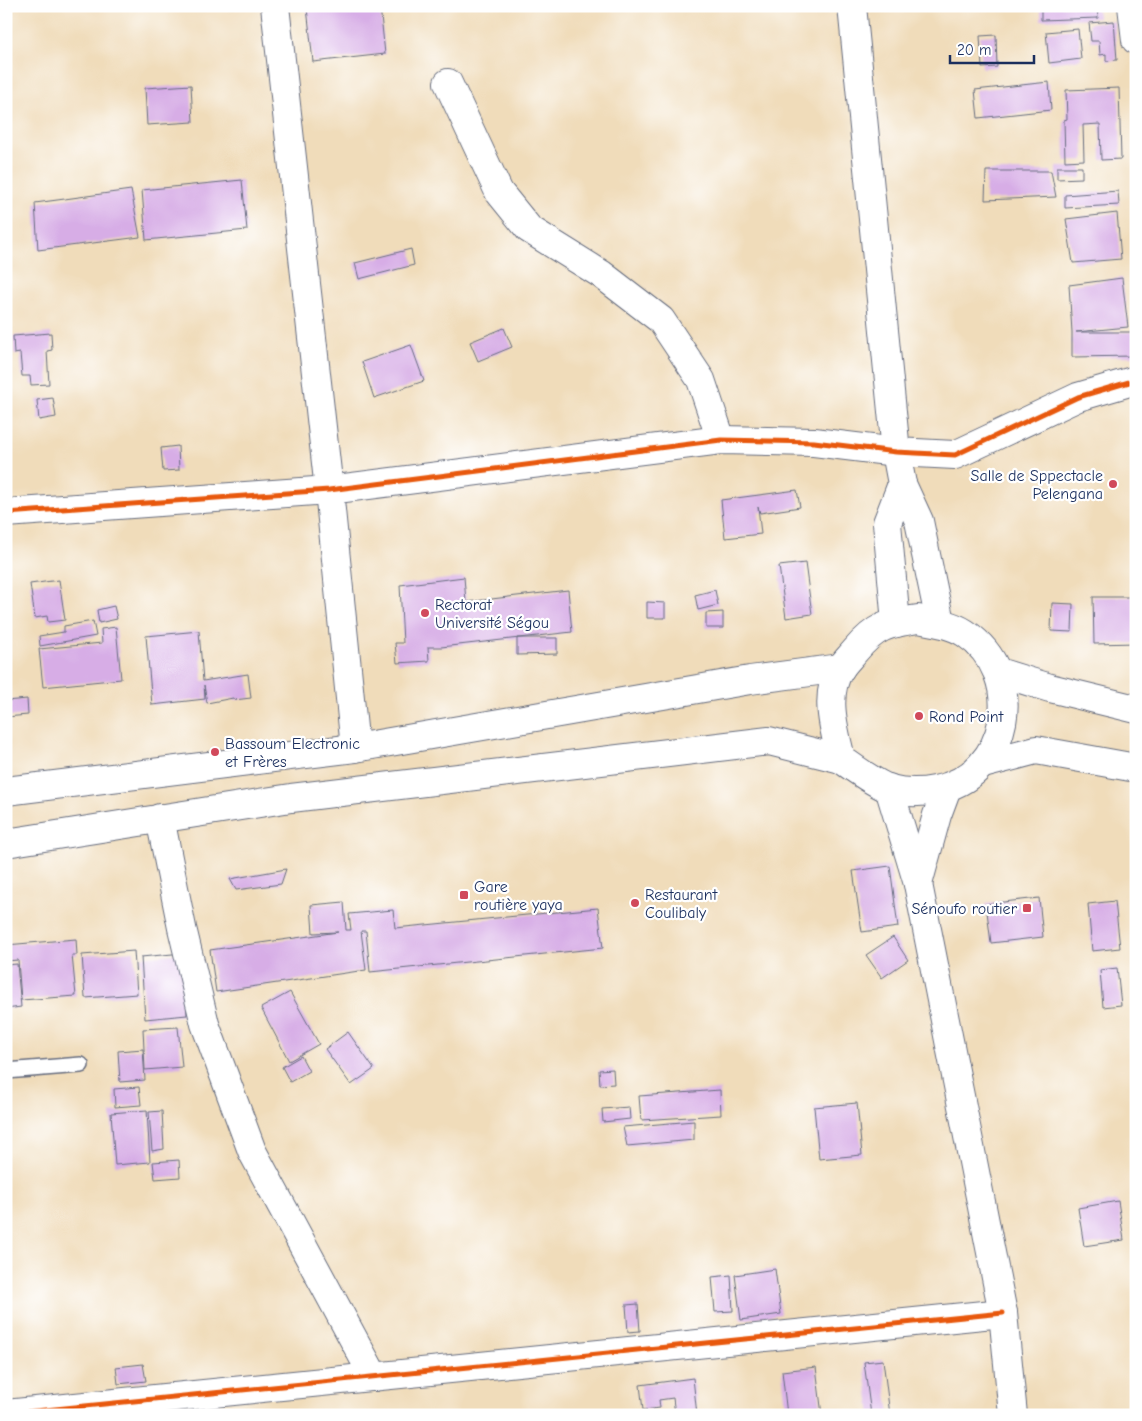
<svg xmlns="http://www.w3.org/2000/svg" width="1142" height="1421" viewBox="0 0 1142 1421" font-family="'Comic Neue',sans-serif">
  <rect width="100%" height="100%" fill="#fff"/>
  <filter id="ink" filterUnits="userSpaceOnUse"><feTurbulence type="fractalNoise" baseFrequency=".02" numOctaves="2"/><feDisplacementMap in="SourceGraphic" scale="10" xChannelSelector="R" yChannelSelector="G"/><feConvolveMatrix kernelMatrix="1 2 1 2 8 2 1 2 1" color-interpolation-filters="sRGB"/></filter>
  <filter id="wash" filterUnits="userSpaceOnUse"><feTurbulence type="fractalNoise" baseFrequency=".0096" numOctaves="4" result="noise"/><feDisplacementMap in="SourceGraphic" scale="20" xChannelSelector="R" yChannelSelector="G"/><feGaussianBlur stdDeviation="1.12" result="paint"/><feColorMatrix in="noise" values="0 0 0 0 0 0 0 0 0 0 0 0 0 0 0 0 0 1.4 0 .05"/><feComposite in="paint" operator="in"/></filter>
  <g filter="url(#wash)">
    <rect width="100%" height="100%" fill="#f0dcba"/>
    <g id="blocks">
      <g fill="#d7ade6">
        <path d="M321,6H380L385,54L313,62L307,8Z"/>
        <path d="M1041,6H1097L1098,18L1041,20Z"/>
        <path d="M1114,21L1117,60L1106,61V54L1100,55L1099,41H1091L1089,23Z"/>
        <path d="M1078,29L1081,59L1049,63L1046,32Z"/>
        <path d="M996,35L997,67L982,68L980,36Z"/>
        <path d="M1049,82L1051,110L978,118L975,90Z"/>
        <path d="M191,85L193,122L147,125L145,88Z"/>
        <path d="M1119,88L1121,159L1101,160L1100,124L1083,125L1084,160L1065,161L1064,120L1067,119L1066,90Z"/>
        <path d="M1057,167H1082V178L1057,179Z"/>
        <path d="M986,171H1051L1056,197L985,200Z"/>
        <path d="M242,180L247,230L146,240L142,190Z"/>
        <path d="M131,190L140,237L38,250L35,203Z"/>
        <path d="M1118,191L1119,205L1065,208V195Z"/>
        <path d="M1117,213L1121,259L1073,263L1066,219Z"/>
        <path d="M411,249L414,265L359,279L355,263Z"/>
        <path d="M1122,278L1128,327L1076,332H1135V356L1072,357V332L1069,285Z"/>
        <path d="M504,328L512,347L478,361L470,342Z"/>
        <path d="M51,333L52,350L47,351L49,384L31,385L30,376H22L20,353L14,354L13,336Z"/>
        <path d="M411,345L424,381L374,398L362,362Z"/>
        <path d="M53,398L56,417L39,420L37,400Z"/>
        <path d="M178,446L179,470L163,471L161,448Z"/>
        <path d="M797,490L800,507L760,513L758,507L761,534L725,538L721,500Z"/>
        <path d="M805,563L812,614L786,618L779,566Z"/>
        <path d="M464,577L466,602L568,590L572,632L441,647H428L429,661L397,663L395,643H403L400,585Z"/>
        <path d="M59,580L65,620L48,622L47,616L35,618L30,584Z"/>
        <path d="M715,590L718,605L698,610L695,595Z"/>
        <path d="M1093,597H1136V643L1094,644Z"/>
        <path d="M647,602L665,603V618H647Z"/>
        <path d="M1052,603L1073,604L1072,632L1051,631Z"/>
        <path d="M114,606L117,619L99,623L97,610Z"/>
        <path d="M723,612V628H706V613Z"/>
        <path d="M93,621L96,636L40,646L39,636L64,632V626Z"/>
        <path d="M116,627L121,679L43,687L39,649L102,643L101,629Z"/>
        <path d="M199,631L203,681L248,674L251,698L234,700L233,698L207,703L204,685L205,699L152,705L146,636Z"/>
        <path d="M517,638H557V654L517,655Z"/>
        <path d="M27,699L28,715L6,717V701Z"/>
        <path d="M890,866L898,927L862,932L853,871Z"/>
        <path d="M286,869L281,884L236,890L230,879Z"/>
        <path d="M1039,898L1043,937L991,943L986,904Z"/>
        <path d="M1115,901L1120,948L1092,951L1088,904Z"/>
        <path d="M344,902L346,930H351L349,914L393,910L395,928L598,908L603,948L370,972L366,931H361L366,970L216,992L210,950L338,932L313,933L311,905Z"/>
        <path d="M893,937L908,960L882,978L866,955Z"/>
        <path d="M76,939L77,955H72L76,996L21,1000L18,960L6,961V945Z"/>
        <path d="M134,951L137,994L85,998L82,955Z"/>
        <path d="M183,953L187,1015L145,1019L141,957Z"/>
        <path d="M17,964L21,1007L6,1009V965Z"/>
        <path d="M1117,968L1121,1005L1103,1007L1100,970Z"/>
        <path d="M290,992L319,1044L289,1061L261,1008Z"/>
        <path d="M178,1027L182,1067L145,1070L143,1029Z"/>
        <path d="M348,1032L374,1069L351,1085L325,1049Z"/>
        <path d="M143,1049L145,1080L120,1082L118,1051Z"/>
        <path d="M301,1056L309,1071L290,1082L282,1067Z"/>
        <path d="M613,1069L614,1084L600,1085L599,1070Z"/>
        <path d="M139,1087L141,1105L115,1107L114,1089Z"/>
        <path d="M720,1090L721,1115L641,1120L639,1096Z"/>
        <path d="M857,1103L862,1155L819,1159L814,1107Z"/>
        <path d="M629,1107L630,1119L603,1122L602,1109Z"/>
        <path d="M147,1110L150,1162L115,1165L111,1113Z"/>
        <path d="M162,1111L164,1149L152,1151L149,1112Z"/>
        <path d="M694,1121V1140L627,1146L623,1127Z"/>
        <path d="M179,1160L180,1177L155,1179L153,1162Z"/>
        <path d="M1118,1201L1124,1240L1084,1246L1078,1208Z"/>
        <path d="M775,1269L781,1314L741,1320L735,1275Z"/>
        <path d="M731,1275L733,1311L715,1312L712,1277Z"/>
        <path d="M638,1304L640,1331L628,1332L626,1305Z"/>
        <path d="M883,1360L890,1415H871L864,1362Z"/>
        <path d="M143,1364L146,1381L118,1384L116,1367Z"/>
        <path d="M816,1367L822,1415H787L782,1371Z"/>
        <path d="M693,1378L697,1415H675L673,1398L659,1400L660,1408L643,1410L640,1385Z"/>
      </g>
    </g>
  </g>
  <g filter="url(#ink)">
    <use href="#blocks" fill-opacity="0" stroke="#666c7e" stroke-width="1"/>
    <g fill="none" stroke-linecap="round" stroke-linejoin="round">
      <g stroke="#666c7e" stroke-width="18">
        <path id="service" d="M6,1071L81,1065"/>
      </g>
      <g stroke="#666c7e" stroke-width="30">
        <g id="minor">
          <path d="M275,6L329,490L355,748"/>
          <path d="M1132,6L1136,40"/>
          <path d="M448,83L499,192L529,229L601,274L661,320L701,380L721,440"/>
          <path d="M6,513L329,490L721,440L814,442L896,452L955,455L1078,397L1136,380"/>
          <path d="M160,818L182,928L205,1024L252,1151L374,1377"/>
          <path d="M6,1414L1003,1313"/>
        </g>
      </g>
      <g stroke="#666c7e" stroke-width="30">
        <g id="tertiary">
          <path d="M852,6L896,452L902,484L919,521L940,622"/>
          <path d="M896,623L887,523L902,484"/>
          <path d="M889,788L918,884L1003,1313L1013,1415"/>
          <path d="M918,884L937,815L947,788"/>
        </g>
      </g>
      <g stroke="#666c7e" stroke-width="30">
        <g id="trunk">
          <path d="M918,619C934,622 951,624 965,633C1028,675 1011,776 935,790C920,793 905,793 890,789C875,784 854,768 841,759C835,731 823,696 840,669C844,663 850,657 855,651C876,626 886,624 918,619Z"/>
          <path d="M998,672L1050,688L1136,709"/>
          <path d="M983,764L1036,750L1136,768"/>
          <path d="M6,791L355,748L750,680L841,668"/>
          <path d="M6,843L291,798L769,741L841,759"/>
        </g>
      </g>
      <use href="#service" stroke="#fff" stroke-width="15"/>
      <use href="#minor" stroke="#fff" stroke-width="28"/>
      <use href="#tertiary" stroke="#fff" stroke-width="28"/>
      <use href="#trunk" stroke="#fff" stroke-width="28"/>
      <g stroke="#fff" stroke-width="8">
        <g id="cycleway">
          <path d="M6,513L329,490L721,440L814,442L896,452L955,455L1078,397L1136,380"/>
          <path d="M6,1414L1003,1313"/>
        </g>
      </g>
      <use href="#cycleway" stroke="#e8590c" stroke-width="5"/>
    </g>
  </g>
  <g fill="#d1495b" stroke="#fff" stroke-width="2">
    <circle cx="1113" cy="484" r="5"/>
    <circle cx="425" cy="613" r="5"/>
    <circle cx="919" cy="716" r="5"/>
    <circle cx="215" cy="752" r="5"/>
    <rect x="459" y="890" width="10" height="10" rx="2.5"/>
    <circle cx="635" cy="903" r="5"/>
    <rect x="1022" y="903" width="10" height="10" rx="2.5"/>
  </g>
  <g text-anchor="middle" stroke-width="4.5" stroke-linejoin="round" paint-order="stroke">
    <g font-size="16" fill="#1b2f5e" stroke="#fff" text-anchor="start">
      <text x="1103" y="481" text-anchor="end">Salle de Sppectacle<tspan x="1103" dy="18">Pelengana</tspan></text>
      <text x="435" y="610">Rectorat<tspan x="435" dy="18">Université Ségou</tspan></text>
      <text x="929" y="722">Rond Point</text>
      <text x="225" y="749">Bassoum Electronic<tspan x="225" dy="18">et Frères</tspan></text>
      <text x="474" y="892">Gare<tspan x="474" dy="18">routière yaya</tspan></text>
      <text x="645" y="900">Restaurant<tspan x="645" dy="18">Coulibaly</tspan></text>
      <text x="1017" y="914" text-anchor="end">Sénoufo routier</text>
    </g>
  </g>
  <rect width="1142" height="1421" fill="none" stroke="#fff" stroke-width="25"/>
  <path d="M950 55v8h84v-8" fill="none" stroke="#1b2f5e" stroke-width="2.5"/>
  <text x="957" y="55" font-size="15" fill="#1b2f5e" stroke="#ffffff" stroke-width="4" paint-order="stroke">20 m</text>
</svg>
